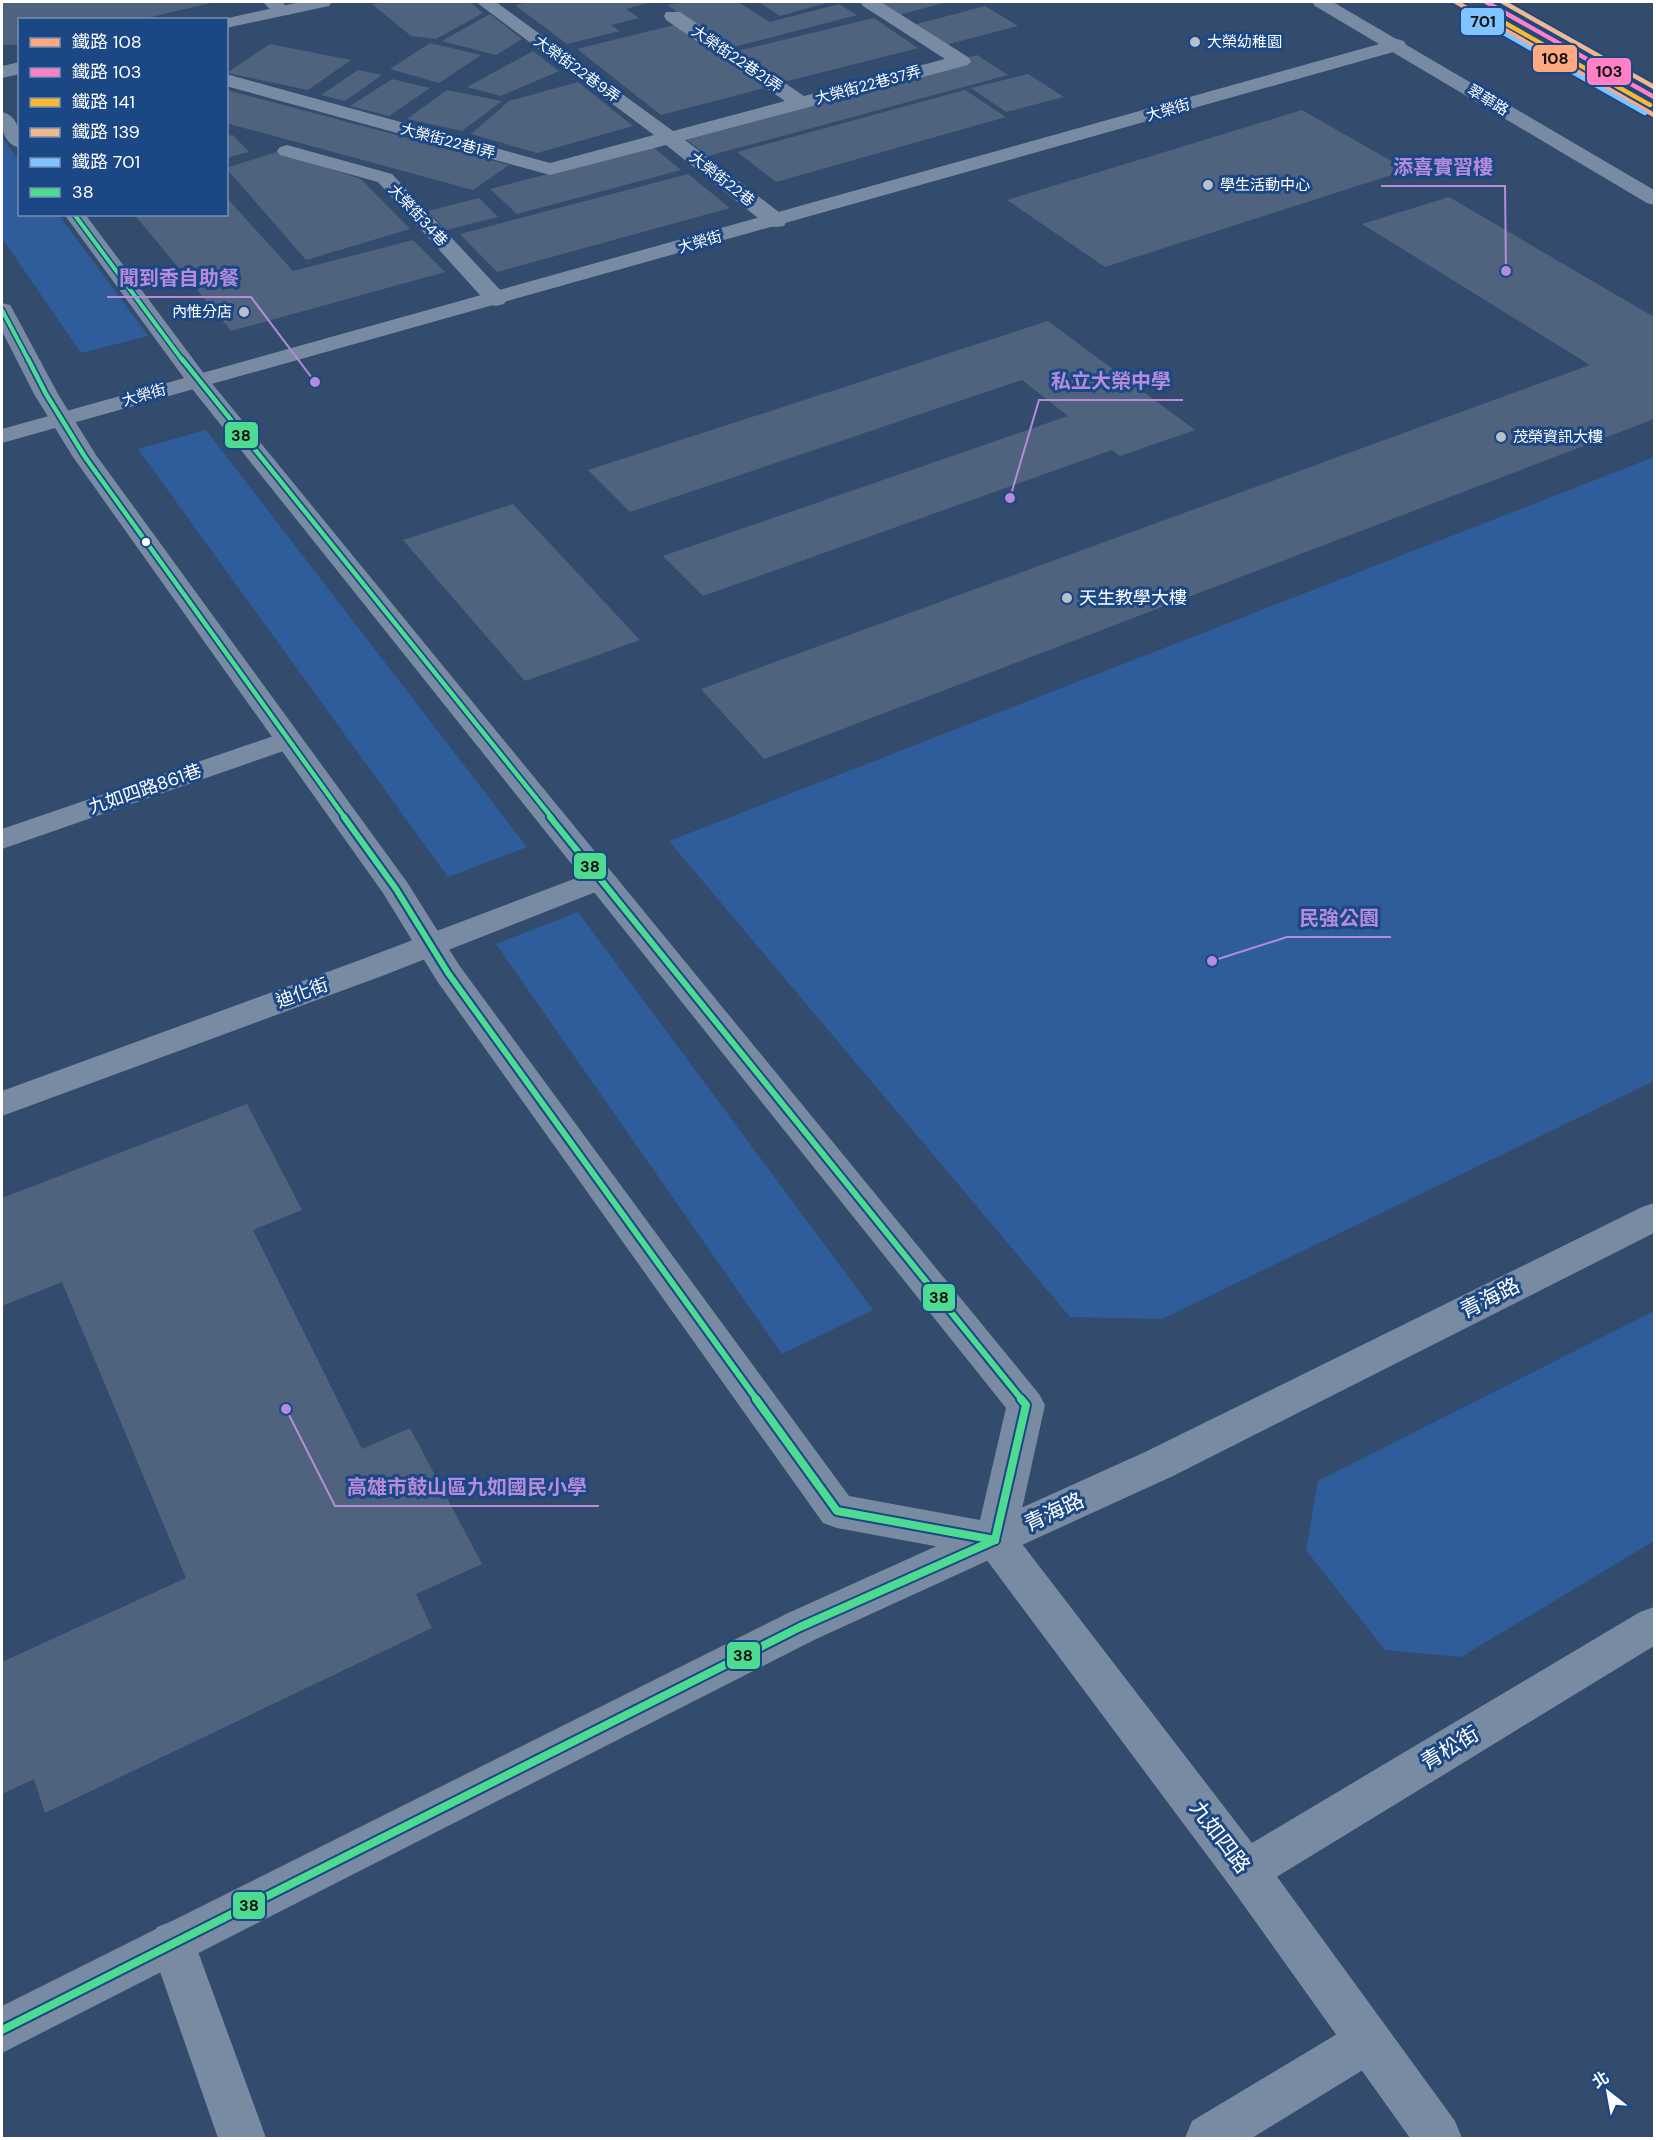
<svg xmlns="http://www.w3.org/2000/svg" width="1656" height="2140" viewBox="0 0 1656 2140" font-family="'DM Sans','Noto Sans TC',sans-serif">
  <rect width="100%" height="100%" fill="#334b6d"/>
  <g fill="#2f5d9c">
    <path d="M2,137L19,161L20,214L59,215L148,336L81,353L2,238Z"/>
    <path d="M206,430L527,847L448,877L138,449Z"/>
    <path d="M1654,457V1081L1162,1319L1070,1317L669,841Z"/>
    <path d="M578,912L873,1310L782,1354L496,944Z"/>
    <path d="M1654,1311V1541L1461,1657L1385,1650L1306,1550L1318,1481Z"/>
  </g>
  <g fill="#4f637e">
    <path d="M2,2H215L139,20H20V45H2Z"/>
    <path d="M384,2H470L483,13L436,39L411,36L372,4Z"/>
    <path d="M529,2H652L626,9L639,18L611,25L620,31L567,44L515,5Z"/>
    <path d="M682,2H738L770,22L839,4L857,15L730,48L667,5Z"/>
    <path d="M758,2H830L780,16Z"/>
    <path d="M878,2H947L899,15Z"/>
    <path d="M985,6L1018,26L945,45L913,25Z"/>
    <path d="M490,14L522,39L496,55L442,41Z"/>
    <path d="M874,18L918,48L780,83L737,51Z"/>
    <path d="M678,24L765,88L661,115L577,49Z"/>
    <path d="M430,43L481,55L439,83L390,69Z"/>
    <path d="M270,44L351,60L308,90L227,73Z"/>
    <path d="M533,51L559,71L501,96L467,87Z"/>
    <path d="M977,55L1008,75L708,156L680,135Z"/>
    <path d="M358,70L382,75L345,101L321,95Z"/>
    <path d="M1028,74L1064,97L1006,112L971,88Z"/>
    <path d="M392,79L430,88L389,116L350,106Z"/>
    <path d="M578,82L633,126L537,153L471,134L509,101Z"/>
    <path d="M226,90L280,104L509,165L473,190L226,123Z"/>
    <path d="M447,90L502,101L462,131L407,119Z"/>
    <path d="M965,90L1006,117L776,182L737,152Z"/>
    <path d="M1302,110L1407,170L1105,267L1007,200Z"/>
    <path d="M233,135L249,152L226,158V136Z"/>
    <path d="M653,147L681,170L517,214L490,189Z"/>
    <path d="M277,152L361,179L410,229L306,260L226,168Z"/>
    <path d="M688,174L730,208L497,272L460,234Z"/>
    <path d="M226,197L293,271L413,240L445,272L231,331L134,214H226Z"/>
    <path d="M1449,197L1654,317V419L764,759L701,689L1590,365L1362,224Z"/>
    <path d="M479,198L498,217L446,230L428,211Z"/>
    <path d="M1048,321L1195,430L1120,456L1112,450L703,596L663,556L1068,416L1022,380L630,512L588,470Z"/>
    <path d="M513,504L640,640L525,681L403,540Z"/>
    <path d="M247,1104L302,1210L253,1230L362,1449L410,1428L482,1564L416,1594L432,1628L45,1813L34,1779L2,1794V1662L186,1578L62,1282L2,1306V1198Z"/>
  </g>
  <g fill="none" stroke-linecap="round" stroke-linejoin="round">
    <g fill="#798ba3" fill-rule="evenodd">
      <path d="M263,2H282L291,11L289,15H275Z"/>
      <path d="M476,2H496L673,131L785,101L666,20L664,16L666,12H680L804,96L945,59L863,6L860,2H881L968,57L971,61L968,65L685,140L784,216L787,221L784,226L776,227L768,226L666,145L550,175L226,86V74L550,163L654,135Z"/>
      <path d="M287,145L392,174L504,294L507,299L504,304L496,306L488,304L378,182L280,155L277,151L280,147Z"/>
      <path d="M288,731L298,734L302,740L298,746L2,849V829Z"/>
      <path d="M173,1921L189,1927L266,2138H218L150,1943L157,1927Z"/>
      <path d="M1368,2018L1384,2025L1391,2041L1384,2057L1252,2138H1185L1192,2121L1352,2025Z"/>
    </g>
    <g fill="#798ba3" fill-rule="evenodd">
      <path d="M300,2H332L329,6L226,28V20H219Z"/>
      <path d="M1397,39L1404,41L1406,45L1404,49L2,443V429Z"/>
      <path d="M20,62V74L2,78V66Z"/>
      <path d="M600,869L611,872L615,879L611,886L382,976L2,1116V1091L360,960Z"/>
      <path d="M1654,1203V1233L1173,1476L814,1640L2,2053V2006L786,1614L1145,1452L1642,1207Z"/>
      <path d="M1654,1607V1646L1262,1886L1246,1892L1230,1886L1224,1871L1230,1856L1640,1612Z"/>
    </g>
    <g fill="#798ba3" fill-rule="evenodd">
      <path d="M1312,2H1333L1654,190V205L1647,203L1315,6Z"/>
      <path d="M2,112C19,116 20,133 20,148C3,144 0,126 2,112Z"/>
      <path d="M64,214H85L205,375L1039,1394L1045,1405L1016,1536L1262,1856L1455,2121L1462,2138H1410L1230,1886L983,1555L837,1528L823,1523L437,981L383,893L73,457L34,394L2,331V303L10,305L13,310L58,394L96,455L407,882L459,965L849,1496L980,1520L1006,1408L189,385Z"/>
    </g>
    <g stroke="#1b4785" stroke-width="7">
      <g id="bus-1-far3">
        <path d="M74,214L183,361"/>
        <path d="M2,310L29,361"/>
      </g>
    </g>
    <g stroke="#1b4785" stroke-width="8">
      <g id="bus-1-far2">
        <path d="M28,359L46,394L85,457L345,818"/>
        <path d="M182,359L552,818"/>
      </g>
    </g>
    <g stroke="#1b4785" stroke-width="10">
      <g id="bus-1-far1">
        <path d="M344,817L396,889L448,973L757,1400"/>
        <path d="M550,817L1022,1400"/>
      </g>
    </g>
    <g stroke="#1b4785" stroke-width="12">
      <g id="bus-1">
        <path d="M756,1399L837,1511L995,1540"/>
        <path d="M995,1540L1026,1405L1021,1399"/>
        <path d="M2,2030L800,1627L995,1540"/>
      </g>
    </g>
    <use href="#bus-1-far3" stroke="#4ddb92" stroke-width="4"/>
    <use href="#bus-1-far2" stroke="#4ddb92" stroke-width="4.5"/>
    <use href="#bus-1-far1" stroke="#4ddb92" stroke-width="6"/>
    <use href="#bus-1" stroke="#4ddb92" stroke-width="8"/>
    <g stroke="#1b4785" stroke-width="8">
      <path id="rail-1" d="M1456,2L1654,115"/>
    </g>
    <g stroke="#1b4785" stroke-width="8">
      <path id="rail-2" d="M1486,2L1654,97"/>
    </g>
    <g stroke="#1b4785" stroke-width="8">
      <path id="rail-3" d="M1482,10L1650,105"/>
    </g>
    <g stroke="#1b4785" stroke-width="8">
      <path id="rail-4" d="M1503,2L1654,87"/>
    </g>
    <g stroke="#1b4785" stroke-width="8">
      <path id="rail-5" d="M1477,18L1645,113"/>
    </g>
    <use href="#rail-1" stroke="#ffa980" stroke-width="4.5"/>
    <use href="#rail-2" stroke="#ff80c5" stroke-width="4.5"/>
    <use href="#rail-3" stroke="#fab933" stroke-width="4.5"/>
    <use href="#rail-4" stroke="#f1b78d" stroke-width="4.5"/>
    <use href="#rail-5" stroke="#80c4ff" stroke-width="4.5"/>
  </g>
  <g fill="#b8c0cc" stroke="#1b4785" stroke-width="2">
    <circle cx="1195" cy="42" r="6"/>
    <circle cx="1208" cy="185" r="6"/>
    <circle cx="244" cy="312" r="6"/>
    <circle cx="1501" cy="437" r="6"/>
    <circle cx="1067" cy="598" r="6"/>
  </g>
  <circle fill="#fff" stroke="#1b4785" stroke-width="2" cx="146" cy="542" r="5"/>
  <g text-anchor="middle" stroke-width="6" stroke-linejoin="round" paint-order="stroke">
    <g font-size="15" fill="#fff" stroke="#1b4785" text-anchor="start">
      <text x="1207" y="47">大榮幼稚園</text>
      <text x="1220" y="190">學生活動中心</text>
      <text x="232" y="317" text-anchor="end">內惟分店</text>
      <text x="1513" y="442">茂榮資訊大樓</text>
    </g>
    <g font-size="15" fill="#fff" stroke="#1b4785">
      <text transform="translate(737 59) rotate(34)" y="5">大榮街22巷21弄</text>
      <text transform="translate(577 69) rotate(36)" y="5">大榮街22巷9弄</text>
      <text transform="translate(868 85) rotate(-15)" y="5">大榮街22巷37弄</text>
      <text transform="translate(1488 100) rotate(31)" y="5">翠華路</text>
      <text transform="translate(1168 110) rotate(-16)" y="5">大榮街</text>
      <text transform="translate(448 141) rotate(15)" y="5">大榮街22巷1弄</text>
      <text transform="translate(722 179) rotate(38)" y="5">大榮街22巷</text>
      <text transform="translate(418 215) rotate(47)" y="5">大榮街34巷</text>
      <text transform="translate(700 242) rotate(-16)" y="5">大榮街</text>
      <text transform="translate(144 395) rotate(-16)" y="5">大榮街</text>
    </g>
    <g font-size="18" fill="#fff" stroke="#1b4785" text-anchor="start">
      <text x="1079" y="604">天生教學大樓</text>
    </g>
    <g font-size="18" fill="#fff" stroke="#1b4785">
      <text transform="translate(145 789) rotate(-19)" y="6">九如四路861巷</text>
      <text transform="translate(302 993) rotate(-20)" y="6">迪化街</text>
    </g>
    <g font-size="21" fill="#fff" stroke="#1b4785">
      <text transform="translate(1490 1298) rotate(-27)" y="7">青海路</text>
      <text transform="translate(1054 1512) rotate(-25)" y="7">青海路</text>
      <text transform="translate(1450 1748) rotate(-31)" y="7">青松街</text>
      <text transform="translate(1220 1837) rotate(53)" y="7">九如四路</text>
    </g>
  </g>
  <path fill="none" stroke="#b68bdc" stroke-width="2" d="M1506 271L1505 186H1381M315 382L251 297H107M1010 498L1039 400H1183M1212 961L1287 937H1391M286 1409L335 1506H599"/>
  <g fill="#b68bdc" stroke="#1b4785" stroke-width="2">
    <circle cx="1506" cy="271" r="6"/>
    <circle cx="315" cy="382" r="6"/>
    <circle cx="1010" cy="498" r="6"/>
    <circle cx="1212" cy="961" r="6"/>
    <circle cx="286" cy="1409" r="6"/>
  </g>
  <g font-size="20" text-anchor="middle" font-weight="bold" fill="#b68bdc" stroke="#1b4785" stroke-width="6" stroke-linejoin="round" paint-order="stroke">
    <text x="1443" y="174">添喜實習樓</text>
    <text x="179" y="285">聞到香自助餐</text>
    <text x="1111" y="388">私立大榮中學</text>
    <text x="1339" y="925">民強公園</text>
    <text x="467" y="1494">高雄市鼓山區九如國民小學</text>
  </g>
  <g stroke="#1b4785" stroke-width="2">
    <rect x="1460" y="7" width="45" height="29" rx="6" fill="#80c4ff"/>
    <rect x="1532" y="44" width="46" height="29" rx="6" fill="#ffa980"/>
    <rect x="1586" y="57" width="46" height="29" rx="6" fill="#ff80c5"/>
    <rect x="224" y="421" width="35" height="28" rx="6" fill="#4ddb92"/>
    <rect x="573" y="852" width="34" height="28" rx="6" fill="#4ddb92"/>
    <rect x="922" y="1283" width="34" height="29" rx="6" fill="#4ddb92"/>
    <rect x="726" y="1641" width="35" height="29" rx="6" fill="#4ddb92"/>
    <rect x="232" y="1891" width="34" height="29" rx="6" fill="#4ddb92"/>
  </g>
  <g font-size="16" text-anchor="middle" font-weight="bold" fill="#111">
    <text x="1483" y="27">701</text>
    <text x="1555" y="64">108</text>
    <text x="1609" y="77">103</text>
    <text x="241" y="441">38</text>
    <text x="590" y="872">38</text>
    <text x="939" y="1303">38</text>
    <text x="743" y="1661">38</text>
    <text x="249" y="1911">38</text>
  </g>
  <rect width="1656" height="2140" fill="none" stroke="#ffffff" stroke-width="6"/>
  <rect x="18" y="18" width="210" height="198" fill="#1b4785" stroke="#7691b6" stroke-width="1.5"/>
  <rect x="30" y="38" width="30" height="9" fill="#ffa980" stroke="#7691b6" stroke-width="1.5"/>
  <text x="72" y="48" font-size="18" fill="#ffffff">鐵路 108</text>
  <rect x="30" y="68" width="30" height="9" fill="#ff80c5" stroke="#7691b6" stroke-width="1.5"/>
  <text x="72" y="78" font-size="18" fill="#ffffff">鐵路 103</text>
  <rect x="30" y="98" width="30" height="9" fill="#fab933" stroke="#7691b6" stroke-width="1.5"/>
  <text x="72" y="108" font-size="18" fill="#ffffff">鐵路 141</text>
  <rect x="30" y="128" width="30" height="9" fill="#f1b78d" stroke="#7691b6" stroke-width="1.5"/>
  <text x="72" y="138" font-size="18" fill="#ffffff">鐵路 139</text>
  <rect x="30" y="158" width="30" height="9" fill="#80c4ff" stroke="#7691b6" stroke-width="1.5"/>
  <text x="72" y="168" font-size="18" fill="#ffffff">鐵路 701</text>
  <rect x="30" y="188" width="30" height="9" fill="#4ddb92" stroke="#7691b6" stroke-width="1.5"/>
  <text x="72" y="198" font-size="18" fill="#ffffff">38</text>
  <g transform="translate(1608 2092) rotate(329)" stroke="#1b4785" stroke-width="4.5" paint-order="stroke">
  <path d="M0-4.5L10 22L0 15L-10 22Z" fill="#ffffff"/>
  <text y="-9" font-size="16" font-weight="bold" text-anchor="middle" fill="#ffffff">北</text>
  </g>
</svg>
